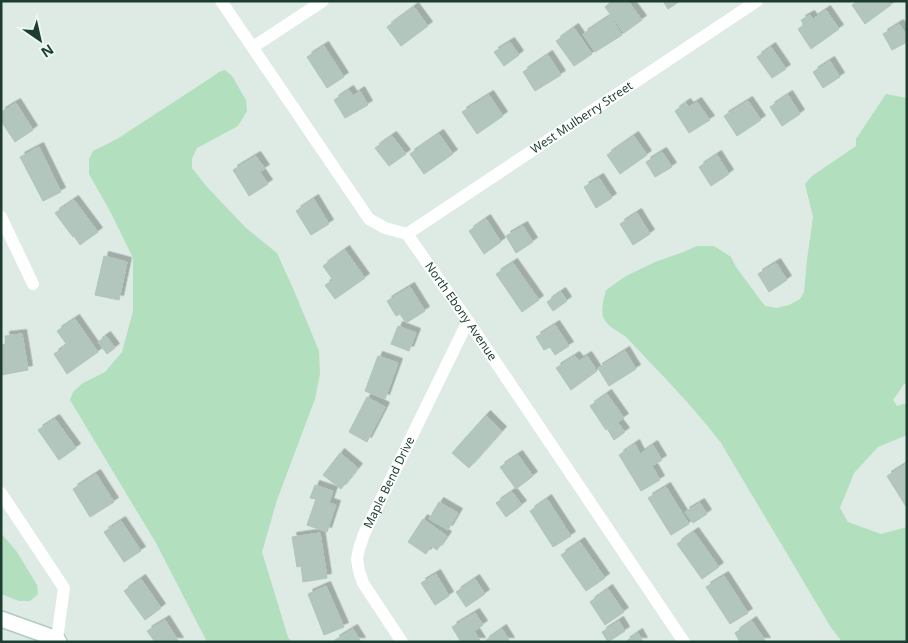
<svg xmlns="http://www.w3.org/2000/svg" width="908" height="643" viewBox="0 0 908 643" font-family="'Noto Sans',sans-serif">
  <defs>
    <filter id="shadow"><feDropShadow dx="4.5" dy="-4.5" stdDeviation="0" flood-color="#0004"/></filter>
  </defs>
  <rect width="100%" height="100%" fill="#ddebe4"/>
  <g fill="#b2dfbd">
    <path d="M225,70L232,76L246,100L247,111L238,126L197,148L192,159V168L207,187L246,228L277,253L295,293L319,351L320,374L315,399L277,500L262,552L288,637L291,642H207L156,543L70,400L73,392L83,383L105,372L122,352L133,311V258L111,213L89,174V159L93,151L117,139L209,79L219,72Z"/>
    <path d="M886,94L907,98V383L904,384L893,400L897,406L907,403V435L878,447L854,473L840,508L848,522L881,534L907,527V642H842L830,626L721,443C693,406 660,373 628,339C621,331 606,328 603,316C601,308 604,298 606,290L626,276L655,262L681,253L697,246H714L731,257L736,267L765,306L777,308L789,305L800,299L804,292L807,260L813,217L805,184L812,176L856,146V139Z"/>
    <path d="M1,533L17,552L37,585L38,594L30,601H19L1,594Z"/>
  </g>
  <g fill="#b2c6bd" stroke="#afc5bb" filter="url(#shadow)">
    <path d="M612,1H628L642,20L624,33L605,7Z"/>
    <path d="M663,1H680L668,9Z"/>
    <path d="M857,1H888L891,5L865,24L852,5Z"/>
    <path d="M414,7L428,26L401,46L387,27Z"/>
    <path d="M826,10L839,29L811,49L798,29L804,25L801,20L810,15L813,19Z"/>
    <path d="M610,16L622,35L595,52L583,34Z"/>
    <path d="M899,24L907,36V42L892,50L883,34Z"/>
    <path d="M574,28L592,54L574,66L556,41Z"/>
    <path d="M510,42L519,55L504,66L494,52Z"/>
    <path d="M324,46L344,77L327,88L307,57Z"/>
    <path d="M771,47L786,69L772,78L757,57Z"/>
    <path d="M548,55L561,75L535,91L523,72Z"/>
    <path d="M830,61L840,77L823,88L813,72Z"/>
    <path d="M349,90L353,96L360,91L368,105L345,118L334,100Z"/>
    <path d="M489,95L503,116L477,134L462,112Z"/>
    <path d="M788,95L800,114L782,126L770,107Z"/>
    <path d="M748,101L761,120L737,136L724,116Z"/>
    <path d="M697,102L710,120L689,133L675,111L686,103L689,107Z"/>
    <path d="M16,103L33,130L15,142L1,121V112Z"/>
    <path d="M439,134L453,154L424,174L410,154Z"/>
    <path d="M392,136L406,154L389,166L375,148Z"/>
    <path d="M634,136L647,155L620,174L607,155Z"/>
    <path d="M39,147L61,192L43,201L20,157Z"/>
    <path d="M662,152L672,167L655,177L646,162Z"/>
    <path d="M717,155L729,174L711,186L699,167Z"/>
    <path d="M256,156L265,169L260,172L268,184L249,196L233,170Z"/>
    <path d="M599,178L612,198L596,208L584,187Z"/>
    <path d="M314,199L329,224L311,235L296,211Z"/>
    <path d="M74,200L98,232L80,245L74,236L73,237L55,213Z"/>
    <path d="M637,213L650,234L633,245L620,224Z"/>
    <path d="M486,219L501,242L484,254L469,231Z"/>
    <path d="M523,226L533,242L516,253L506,236Z"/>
    <path d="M345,250L365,278L335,299L325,285L333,280L323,266Z"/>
    <path d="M104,256L127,262L119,300L95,295Z"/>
    <path d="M513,263L539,300L522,312L496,274Z"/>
    <path d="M776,263L787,280L769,292L758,274Z"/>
    <path d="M410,287L425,311L406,323L400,314L396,316L387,301Z"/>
    <path d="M561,292L567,301L553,311L547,302Z"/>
    <path d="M75,319L98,352L67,374L54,354L67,345L57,331Z"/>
    <path d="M555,325L569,346L555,355L550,347L544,350L536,337Z"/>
    <path d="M398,326L416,333L409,351L391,344Z"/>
    <path d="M22,334L28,370L1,375V345L6,344L5,336Z"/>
    <path d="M106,336L115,348L107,354L98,342Z"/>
    <path d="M625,351L636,369L609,386L598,368Z"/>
    <path d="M378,356L398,363L385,399L365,391Z"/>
    <path d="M575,356L579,361L587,356L597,371L571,390L556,368Z"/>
    <path d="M607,394L624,418L606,430L590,406Z"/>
    <path d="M367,397L385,407L367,442L349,432Z"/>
    <path d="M486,415L502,431L469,468L452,453Z"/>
    <path d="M55,419L76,448L59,460L38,430Z"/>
    <path d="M618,423L625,432L614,440L608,430Z"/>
    <path d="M635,444L640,454L653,445L662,460L652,466L660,480L641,491L619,455Z"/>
    <path d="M340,453L358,468L341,489L323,475Z"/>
    <path d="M518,455L533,476L516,489L500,467Z"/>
    <path d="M906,464L907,465V508L887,476Z"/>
    <path d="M96,474L114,502L90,517L73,489Z"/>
    <path d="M315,485L333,491L329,503L336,505L327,532L307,525L316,499L310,498Z"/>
    <path d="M666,487L689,524L671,535L648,498Z"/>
    <path d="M512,492L522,505L506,517L496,503Z"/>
    <path d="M547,499L571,536L553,547L530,511Z"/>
    <path d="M439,502L458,513L448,530L429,519Z"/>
    <path d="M700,503L707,514L693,523L685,512Z"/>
    <path d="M423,519L447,536L437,550L431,546L426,554L408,542Z"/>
    <path d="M121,521L141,551L124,562L104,532Z"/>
    <path d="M694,532L719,567L702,579L677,544Z"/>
    <path d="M320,533L327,578L303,582L301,566L297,567L292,537Z"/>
    <path d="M580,542L605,578L586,591L561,555Z"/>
    <path d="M436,574L449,596L435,605L421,583Z"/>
    <path d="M724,576L748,613L730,624L706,587Z"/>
    <path d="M141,579L161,608L145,620L124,591Z"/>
    <path d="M475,579L485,594L466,607L456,592Z"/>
    <path d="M326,586L344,627L324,635L308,594Z"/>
    <path d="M608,589L624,612L605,625L590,602Z"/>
    <path d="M475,613L483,625L474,631L481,642H461L452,627Z"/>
    <path d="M165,620L179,642H155L147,631Z"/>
    <path d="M619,621L625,631L608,642L602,632Z"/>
    <path d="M752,621L766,642H740L735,633Z"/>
    <path d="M353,629L361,642H336L335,640Z"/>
    <path d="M502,629L510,642H485V641Z"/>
    <path d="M638,633L643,642H625Z"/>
  </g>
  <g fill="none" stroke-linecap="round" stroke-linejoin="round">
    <g stroke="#afccc0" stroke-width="18">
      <path id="secondary" d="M1,619L57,639L59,642"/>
    </g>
    <g stroke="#fff" stroke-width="12">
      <path id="s1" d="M221,1L369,219L385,228L407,234L468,321L684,642"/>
      <path d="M253,47L323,1"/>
      <path d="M1,217L33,284"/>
      <path id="s2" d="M407,234L757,1"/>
      <path d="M1,493L64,588L57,639"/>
      <path id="s3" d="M402,642L363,583L359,571L357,559L359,549L364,534L468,321"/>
    </g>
    <use href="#secondary" stroke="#fff" stroke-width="15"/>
  </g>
  <g text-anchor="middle" stroke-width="4" stroke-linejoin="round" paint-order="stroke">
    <g font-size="12" fill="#1d3c32" stroke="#edf7f2">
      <text dy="4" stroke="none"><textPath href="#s2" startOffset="210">West Mulberry Street</textPath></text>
      <text dy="4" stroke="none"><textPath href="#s1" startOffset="399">North Ebony Avenue</textPath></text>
      <text dy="4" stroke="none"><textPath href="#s3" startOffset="179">Maple Bend Drive</textPath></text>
    </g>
  </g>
  <rect width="908" height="643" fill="none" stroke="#1d3c32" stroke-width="5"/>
  <g transform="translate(40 40) rotate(146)" stroke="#edf7f2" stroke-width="4" paint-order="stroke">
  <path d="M0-4L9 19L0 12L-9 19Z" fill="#1d3c32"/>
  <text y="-8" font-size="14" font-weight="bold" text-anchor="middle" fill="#1d3c32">N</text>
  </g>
</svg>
